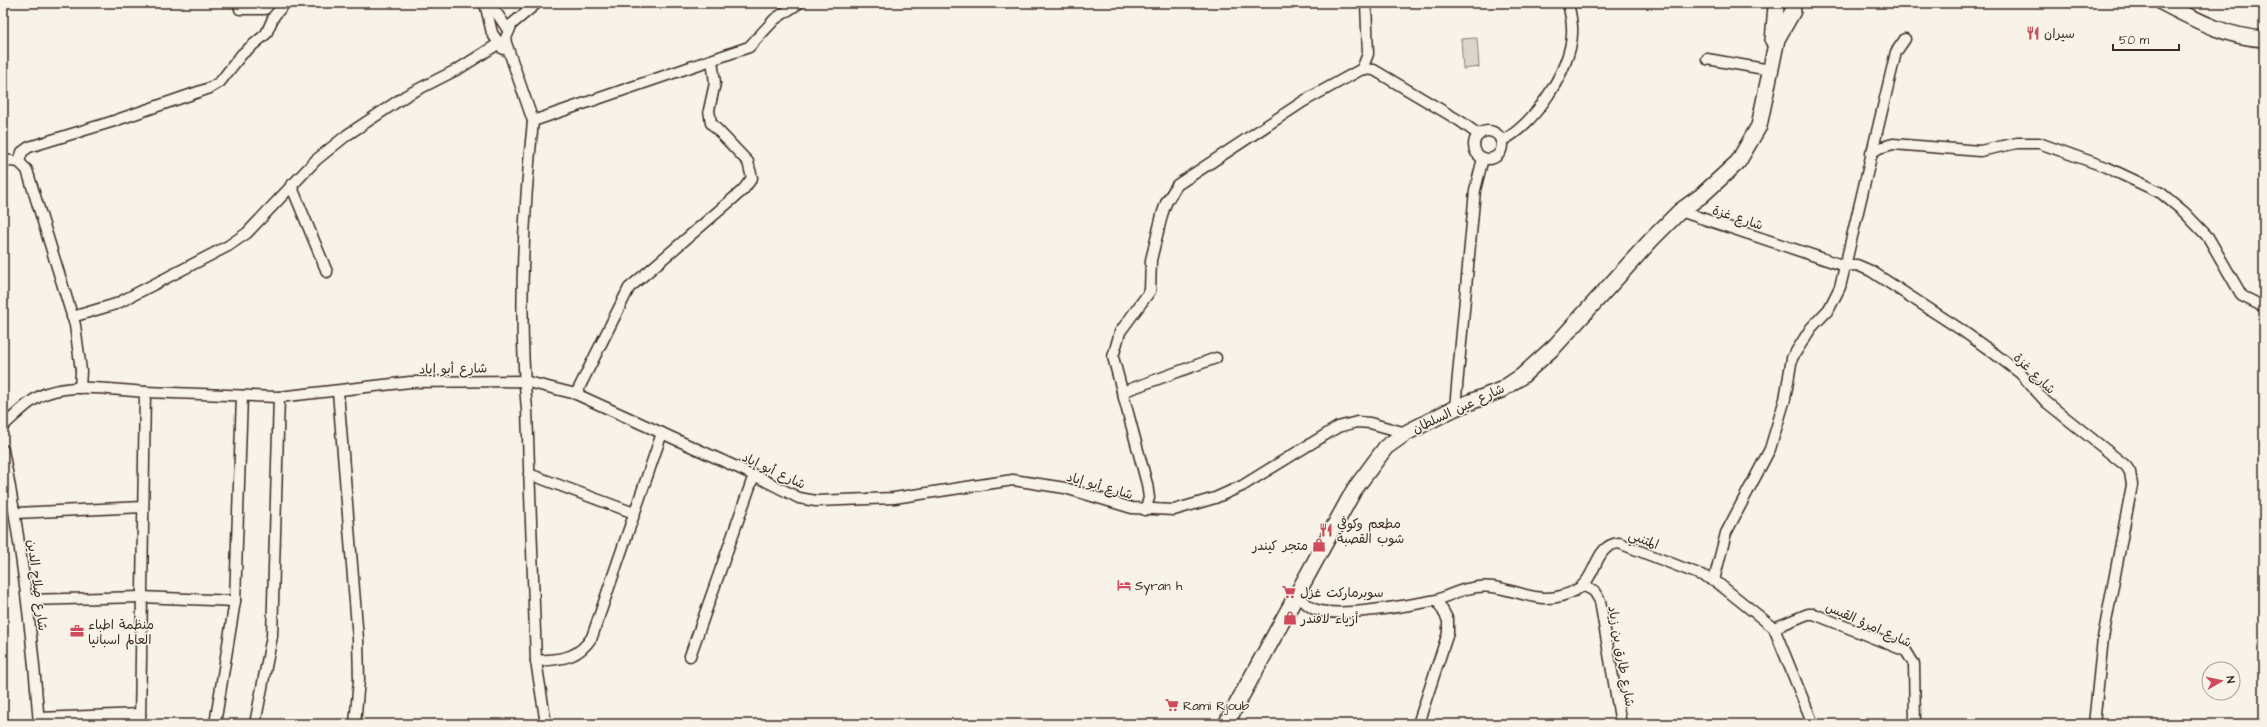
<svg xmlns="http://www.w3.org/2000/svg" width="2267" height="727" viewBox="0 0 2267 727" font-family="'Architects Daughter','Playpen Sans Arabic',sans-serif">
  <rect width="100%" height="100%" fill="#f7f3e8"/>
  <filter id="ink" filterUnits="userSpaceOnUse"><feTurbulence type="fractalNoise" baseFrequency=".025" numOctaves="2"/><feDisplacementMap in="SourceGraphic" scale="8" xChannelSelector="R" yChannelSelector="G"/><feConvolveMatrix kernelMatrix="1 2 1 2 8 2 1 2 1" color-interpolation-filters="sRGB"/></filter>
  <g filter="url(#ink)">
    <path fill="#dbd6cb" stroke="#8b8074" d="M1477,38L1479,67L1463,69L1461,39Z"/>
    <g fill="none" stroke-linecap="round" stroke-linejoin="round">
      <g stroke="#3b2a1e" stroke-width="13">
        <g id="street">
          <path d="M239,3L240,9H265L270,3"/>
          <path d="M485,3L492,33L503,49"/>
          <path d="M490,3L508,30"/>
          <path d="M1707,59L1770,70"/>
          <path d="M1362,69L1368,54L1366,3"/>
          <path d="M533,121L505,40L512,24L537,3"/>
          <circle cx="1488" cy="145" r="14"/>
          <path d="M1501,141C1533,127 1571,69 1572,34C1573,23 1570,13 1568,3"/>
          <path d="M1871,153L1879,148L1893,144L1980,151L2017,143H2039L2106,167L2161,193L2184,212L2208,237L2242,296L2264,307"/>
          <path d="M3,160L19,162L27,170L75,325L81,371L80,388"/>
          <path d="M19,162L22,152L29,147L111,122L210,88L220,82L242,54L266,34L274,16L285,3"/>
          <path d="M291,185L327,272"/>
          <path d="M1680,211L1845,266L1857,265L1871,271L1960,329L1995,354L2020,373L2046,402L2126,466L2130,472L2132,485L2103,638L2094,724"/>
          <path d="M72,317L116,304L228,246L247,233L316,160L347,135L407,95L460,68L498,44"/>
          <path d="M145,392L279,397L410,382L524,381L576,394L754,475L799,498L816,501L894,498L1013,480L1065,488L1132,508L1174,510L1215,498L1242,486L1338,427L1357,422L1370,423L1406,433"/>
          <path d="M338,392L358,639L359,680L355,724"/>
          <path d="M1122,392L1216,358"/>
          <path d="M576,394L629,288L743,190L752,178L748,162L711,123L709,110L715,83L712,60"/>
          <path d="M1455,408L1475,190L1483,158"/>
          <path d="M3,426C16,415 30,399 47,393C77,383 114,390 145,392L140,724"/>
          <path d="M3,450C21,541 32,632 39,724"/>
          <path d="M529,474L634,513"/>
          <path d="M1145,510L1149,498L1147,484L1113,357L1120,332L1150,291L1151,260L1162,215L1166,203L1177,185L1304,101L1362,69L1374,70L1460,121L1479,135"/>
          <path d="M16,513L143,507"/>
          <path d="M1714,580L1726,533L1770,449L1785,399L1792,358L1811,328L1829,309L1840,287L1896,52L1905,39"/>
          <path d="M1583,585L1594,591L1600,601L1621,724"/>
          <path d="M1297,595C1303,600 1309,608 1317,610C1341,618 1410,605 1437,600L1448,620V633L1418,724"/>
          <path d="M28,600L141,597L235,601"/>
          <path d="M1437,600C1454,593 1473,584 1493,587C1516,590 1538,603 1561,596C1568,594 1578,590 1583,585C1597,572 1596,545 1619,543L1714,580L1774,628L1813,724"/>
          <path d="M1774,628L1808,614H1814L1906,651L1914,664L1915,724"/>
          <path d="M690,656L754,475"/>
          <path d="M536,661C561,659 577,660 592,637L662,433"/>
          <path d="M39,718L140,714"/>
          <path d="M215,724L235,601L242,396"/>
          <path d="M255,724L272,636L279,397"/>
          <path d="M546,724L536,661L527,410C518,314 523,216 533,121L749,47L775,19L799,3"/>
        </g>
      </g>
      <g stroke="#3b2a1e" stroke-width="18">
        <g id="secondary">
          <path d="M2163,3C2196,20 2226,37 2264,39"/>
          <path d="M1773,41L1776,6"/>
          <path d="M1226,724L1354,490L1386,447L1406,433L1455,408L1501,390L1522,376L1555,346L1652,239L1680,211L1701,196L1738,162L1759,126L1777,39L1793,11"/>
        </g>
      </g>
      <use href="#street" stroke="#f7f3e8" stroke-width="10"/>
      <use href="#secondary" stroke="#f7f3e8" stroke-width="15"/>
    </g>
  </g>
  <defs>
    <g id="restaurant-bare" transform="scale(1.08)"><path d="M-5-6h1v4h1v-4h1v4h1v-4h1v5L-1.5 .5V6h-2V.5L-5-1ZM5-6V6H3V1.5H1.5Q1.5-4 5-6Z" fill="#d1495b" stroke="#f7f3e8" stroke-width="2.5" paint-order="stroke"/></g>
    <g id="shop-bare" transform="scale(1.08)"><path d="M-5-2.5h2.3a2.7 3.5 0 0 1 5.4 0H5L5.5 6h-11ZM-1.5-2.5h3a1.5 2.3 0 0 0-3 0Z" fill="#d1495b" stroke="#f7f3e8" stroke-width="2.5" paint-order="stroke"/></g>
    <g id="hotel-bare" transform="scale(1.08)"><path d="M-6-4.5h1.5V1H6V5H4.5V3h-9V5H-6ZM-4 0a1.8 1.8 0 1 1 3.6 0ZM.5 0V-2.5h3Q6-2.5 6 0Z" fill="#d1495b" stroke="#f7f3e8" stroke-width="2.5" paint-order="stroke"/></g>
    <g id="supermarket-bare" transform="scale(1.08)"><path d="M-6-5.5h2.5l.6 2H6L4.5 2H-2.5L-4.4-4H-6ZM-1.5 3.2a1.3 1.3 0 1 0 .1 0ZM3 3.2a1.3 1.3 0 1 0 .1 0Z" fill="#d1495b" stroke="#f7f3e8" stroke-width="2.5" paint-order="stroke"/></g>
    <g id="office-bare" transform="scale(1.08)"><path d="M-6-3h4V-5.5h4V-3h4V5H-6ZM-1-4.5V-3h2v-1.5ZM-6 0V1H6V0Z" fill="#d1495b" stroke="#f7f3e8" stroke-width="2.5" paint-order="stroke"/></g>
  </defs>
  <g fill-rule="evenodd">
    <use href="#restaurant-bare" x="2033" y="33"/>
    <use href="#restaurant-bare" x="1326" y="530"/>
    <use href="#shop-bare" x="1319" y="545"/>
    <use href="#hotel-bare" x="1124" y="585"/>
    <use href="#supermarket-bare" x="1289" y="592"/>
    <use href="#shop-bare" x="1290" y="618"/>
    <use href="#office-bare" x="77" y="631"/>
    <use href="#supermarket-bare" x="1172" y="705"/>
  </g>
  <g text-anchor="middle" stroke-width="3" stroke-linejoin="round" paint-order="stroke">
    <g font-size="13" fill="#3b2a1e" stroke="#f7f3e8" text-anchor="start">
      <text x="2044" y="38">سيران</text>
      <text x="1337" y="528">مطعم وكوفي<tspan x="1337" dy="15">شوب القصبة</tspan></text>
      <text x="1308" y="550" text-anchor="end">متجر كيندر</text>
      <text x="1135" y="590">Syran h</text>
      <text x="1300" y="597">سوبرماركت غزل</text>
      <text x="1301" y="623">أزياء لافندر</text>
      <text x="88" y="629">منظمة اطباء<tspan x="88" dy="15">العالم اسبانيا</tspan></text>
      <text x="1183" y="710">Rami Rjoub</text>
    </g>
    <g font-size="13" fill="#3b2a1e" stroke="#f7f3e8">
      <text transform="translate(1738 217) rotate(18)" y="5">شارع غزة</text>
      <text transform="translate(453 368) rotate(-1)" y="5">شارع أبو إياد</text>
      <text transform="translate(2035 373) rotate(44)" y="5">شارع غزة</text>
      <text transform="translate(1458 408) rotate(-25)" y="5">شارع عين السلطان</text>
      <text transform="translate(774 470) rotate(25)" y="5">شارع أبو إياد</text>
      <text transform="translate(1100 485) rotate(16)" y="5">شارع أبو إياد</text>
      <text transform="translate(1644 539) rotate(21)" y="5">المتنبي</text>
      <text transform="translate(38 585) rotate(83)" y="5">شارع صلاح الدين</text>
      <text transform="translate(1869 624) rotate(24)" y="5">شارع امرؤ القيس</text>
      <text transform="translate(1622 656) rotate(80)" y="5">شارع طارق بن زياد</text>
    </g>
  </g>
  <rect width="2267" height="727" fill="none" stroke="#f7f3e8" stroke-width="16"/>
  <rect x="8" y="8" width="2251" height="711" fill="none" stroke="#3b2a1e" stroke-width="1.5" filter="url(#ink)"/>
  <g transform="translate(2221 681) rotate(81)"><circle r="19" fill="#f7f3e8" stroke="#aca397"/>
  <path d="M0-3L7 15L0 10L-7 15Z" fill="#d1495b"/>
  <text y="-6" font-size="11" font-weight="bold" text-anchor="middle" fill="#3b2a1e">N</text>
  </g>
  <path d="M2113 44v6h66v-6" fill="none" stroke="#3b2a1e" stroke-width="2"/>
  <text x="2119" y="44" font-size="12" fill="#3b2a1e" stroke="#f7f3e8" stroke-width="3" paint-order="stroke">50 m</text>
</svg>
